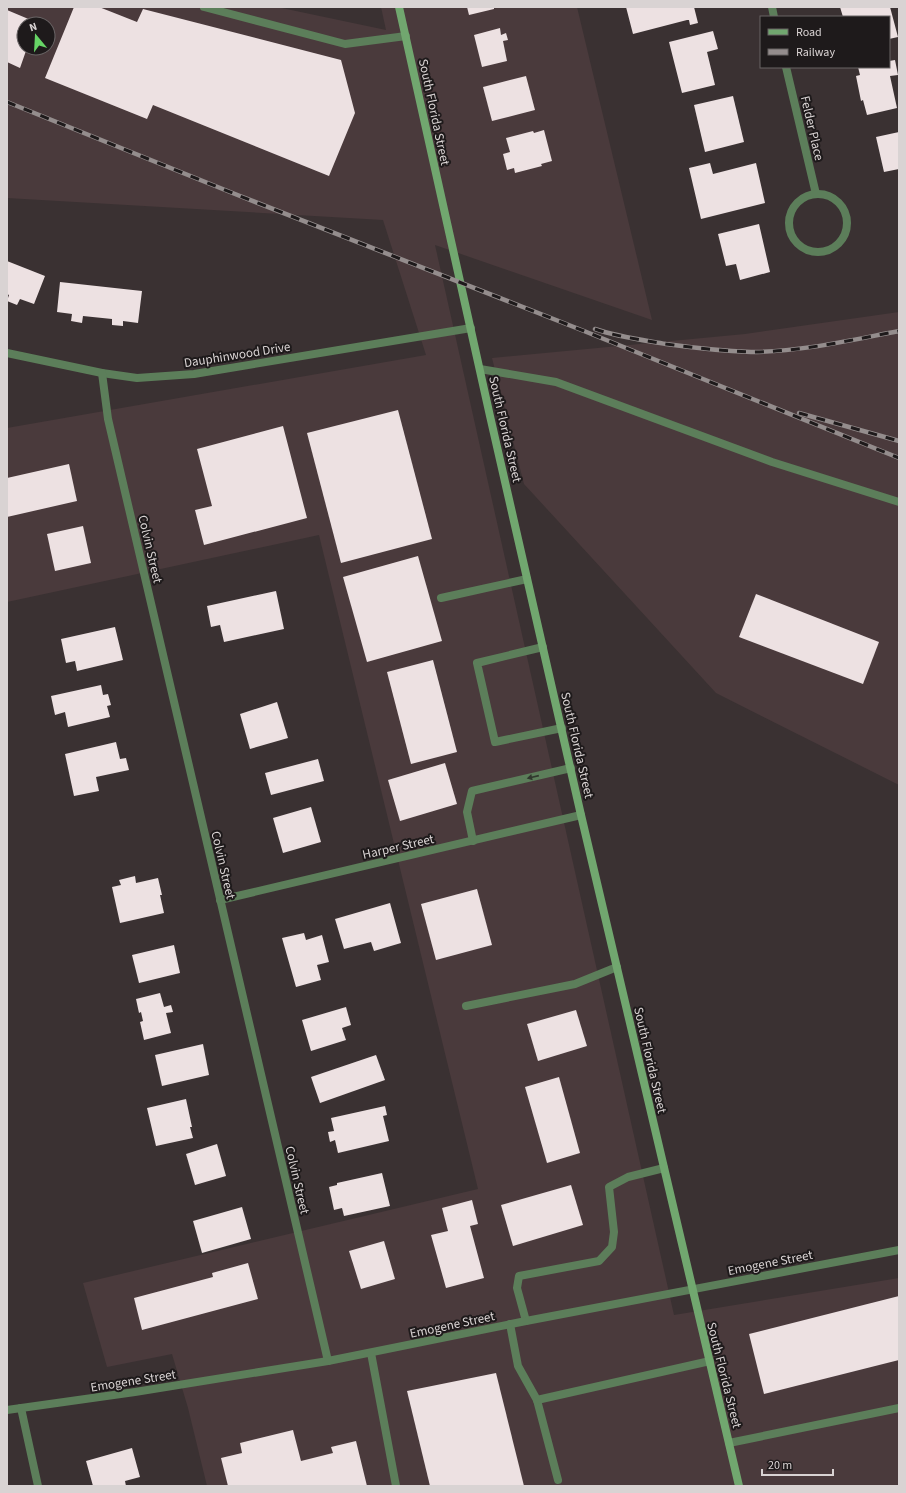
<svg xmlns="http://www.w3.org/2000/svg" width="906" height="1493" viewBox="0 0 906 1493" font-family="'Source Sans 3',sans-serif">
  <rect width="100%" height="100%" fill="#3a3132"/>
  <g fill="#4a3a3c" fill-rule="evenodd">
    <path d="M7,7H277L386,30L381,7H577L652,320L435,245L674,1315L899,1278V1486H207L188,1408L172,1354L107,1367L83,1283L478,1189L319,535L7,602V428L426,355L383,220L7,198ZM24,24H48V48H24Z"/>
    <path d="M899,312V785L716,693L524,484L492,358L745,334Z"/>
  </g>
  <g fill="#ede1e2">
    <path d="M74,7H99L137,22L143,9L341,60L355,113L329,176L153,105L147,119L45,78Z"/>
    <path d="M467,7H494V9L469,15Z"/>
    <path d="M626,7H694L698,23L690,25L689,20H687L633,34Z"/>
    <path d="M840,7H890L898,37L889,39V17H843Z"/>
    <path d="M7,10L38,23L37,24H24V48H27L20,68L7,62Z"/>
    <path d="M500,28L501,35L506,33L508,40L503,41L507,61L482,67L474,35Z"/>
    <path d="M713,31L718,49L707,52L715,85L682,93L669,42Z"/>
    <path d="M895,60L898,75L890,76L897,108L867,115L863,100L861,101L856,76L860,75L858,67H889V61Z"/>
    <path d="M526,76L535,110L492,121L483,87Z"/>
    <path d="M733,96L744,142L705,152L694,105Z"/>
    <path d="M544,130L552,161L541,164L542,166L515,173L514,168L507,170L503,154L510,152L506,138L533,131L534,133Z"/>
    <path d="M899,132V169L884,172L876,137Z"/>
    <path d="M710,163L713,174L756,163L765,203L701,219L689,168Z"/>
    <path d="M759,224L770,272L740,280L736,264L726,266L718,234Z"/>
    <path d="M7,261L45,276L34,304L20,299L17,305L7,301L9,295L7,294Z"/>
    <path d="M60,282L142,291L138,323L123,321V326L112,325V319L83,316L82,323L71,321L72,314L57,312Z"/>
    <path d="M398,410L432,539L341,563L307,433Z"/>
    <path d="M283,426L307,518L204,545L195,510L212,506L197,449Z"/>
    <path d="M69,464L77,501L7,517V478Z"/>
    <path d="M83,526L91,563L55,571L47,534Z"/>
    <path d="M418,556L442,641L367,662L343,577Z"/>
    <path d="M276,591L284,629L224,642L220,625L211,627L207,606Z"/>
    <path d="M756,594L879,642L863,684L739,637Z"/>
    <path d="M115,627L123,660L77,671L75,661L66,663L61,639Z"/>
    <path d="M433,660L457,752L411,764L387,672Z"/>
    <path d="M101,685L103,695L108,694L111,705L107,706L110,717L68,727L65,712L55,715L51,696Z"/>
    <path d="M277,702L288,738L250,749L240,714Z"/>
    <path d="M116,742L120,759L126,758L129,770L96,777L99,791L74,796L65,754Z"/>
    <path d="M318,759L324,781L271,795L265,773Z"/>
    <path d="M445,763L457,804L400,821L388,780Z"/>
    <path d="M311,807L321,842L283,853L273,818Z"/>
    <path d="M135,876L136,883L158,878L162,895H160L164,913L120,923L112,887L121,885L119,880Z"/>
    <path d="M477,889L492,945L436,960L421,904Z"/>
    <path d="M390,903L401,943L374,951L371,942L344,949L335,919Z"/>
    <path d="M304,933L306,940L322,935L329,962L317,965L321,980L296,987L282,938Z"/>
    <path d="M174,945L180,973L139,983L132,955Z"/>
    <path d="M160,993L164,1007L171,1005L173,1012L166,1013L171,1033L144,1040L140,1022L143,1021L141,1012L139,1013L136,999Z"/>
    <path d="M346,1007L351,1025L342,1028L346,1040L311,1051L302,1020Z"/>
    <path d="M576,1010L587,1046L538,1061L527,1024Z"/>
    <path d="M203,1044L209,1075L162,1086L155,1055Z"/>
    <path d="M376,1055L385,1080L320,1103L311,1077Z"/>
    <path d="M559,1077L580,1153L547,1163L525,1087Z"/>
    <path d="M186,1099L192,1127H190L193,1138L156,1146L147,1108Z"/>
    <path d="M385,1106L387,1115L383,1116L389,1141L338,1153L335,1140L330,1142L328,1132L334,1131L331,1118Z"/>
    <path d="M217,1144L226,1176L195,1185L186,1154Z"/>
    <path d="M382,1173L390,1206L344,1216L342,1208L334,1210L329,1187L337,1185V1183Z"/>
    <path d="M571,1185L583,1225L513,1246L501,1205Z"/>
    <path d="M472,1200L478,1224L470,1226L484,1278L446,1288L431,1235L448,1231L442,1208Z"/>
    <path d="M242,1207L251,1239L202,1253L193,1221Z"/>
    <path d="M384,1241L395,1279L361,1289L349,1251Z"/>
    <path d="M248,1263L258,1299L142,1330L134,1298L213,1277L212,1273Z"/>
    <path d="M899,1296V1360L764,1394L749,1334Z"/>
    <path d="M496,1373L524,1486H430L407,1391Z"/>
    <path d="M293,1430L301,1461L333,1453L331,1447L356,1441L367,1486H228L221,1458L242,1453L240,1443Z"/>
    <path d="M132,1448L140,1477L125,1481L126,1486H93L86,1461Z"/>
  </g>
  <g fill="none" stroke-linecap="round" stroke-linejoin="round">
    <g stroke="#5c7e5a" stroke-width="8">
      <path d="M204,7L345,44L406,36"/>
      <path d="M480,369L556,382L772,462L899,502"/>
      <path d="M441,598L527,579"/>
      <path d="M543,647L477,663L495,742L562,728"/>
      <path d="M473,841L467,812L472,791L571,768"/>
      <path d="M466,1006L575,984L617,967"/>
      <path d="M526,1321L517,1288L519,1276L599,1261L612,1247L614,1232L609,1187L628,1177L664,1168"/>
      <path d="M510,1324L518,1366L537,1400L558,1480"/>
      <path d="M371,1353L396,1486"/>
      <path d="M537,1400L710,1361"/>
      <path d="M729,1443L899,1408"/>
    </g>
    <g stroke="#5c7e5a" stroke-width="8">
      <path d="M772,7L774,17"/>
      <path d="M786,67L816,194"/>
      <circle cx="818" cy="223" r="29"/>
      <path d="M7,353L102,373L137,378L194,374L471,328"/>
      <path d="M102,373L108,419L328,1361"/>
      <path d="M220,900L581,815"/>
      <path d="M21,1408L38,1486"/>
      <path d="M7,1410L135,1392L328,1361L526,1321L899,1250"/>
    </g>
    <path stroke="#71a76f" stroke-width="8" d="M399,7L490,416L581,815L739,1486"/>
    <g stroke="#948d8d" stroke-width="4.5">
      <g id="rail">
        <path d="M7,102L240,196L584,331L899,458"/>
        <path d="M595,329C618,337 643,340 666,344C695,348 723,351 751,352C800,352 851,340 899,331"/>
        <path d="M799,413L899,441"/>
      </g>
    </g>
    <use href="#rail" stroke="#1e1a1b" stroke-width="3" stroke-dasharray="9" stroke-linecap="butt"/>
  </g>
  <defs><path id="oneway-solid" d="M-6-.8H1V-3.2L6.5 0L1 3.2V.8H-6Z"/></defs>
  <use fill="#31382e" href="#oneway-solid" transform="translate(533 777) rotate(167)"/>
  <g text-anchor="middle" stroke-width="4" stroke-linejoin="round" paint-order="stroke">
    <g font-size="13" fill="#d9d3d3" stroke="#1e1a1b">
      <text transform="translate(435 112) rotate(78)" y="5">South Florida Street</text>
      <text transform="translate(813 128) rotate(77)" y="5">Felder Place</text>
      <text transform="translate(237 354) rotate(-9)" y="5">Dauphinwood Drive</text>
      <text transform="translate(506 429) rotate(77)" y="5">South Florida Street</text>
      <text transform="translate(151 549) rotate(77)" y="5">Colvin Street</text>
      <text transform="translate(578 745) rotate(77)" y="5">South Florida Street</text>
      <text transform="translate(398 846) rotate(-13)" y="5">Harper Street</text>
      <text transform="translate(224 865) rotate(77)" y="5">Colvin Street</text>
      <text transform="translate(651 1060) rotate(77)" y="5">South Florida Street</text>
      <text transform="translate(298 1180) rotate(77)" y="5">Colvin Street</text>
      <text transform="translate(770 1262) rotate(-11)" y="5">Emogene Street</text>
      <text transform="translate(452 1324) rotate(-12)" y="5">Emogene Street</text>
      <text transform="translate(725 1375) rotate(76)" y="5">South Florida Street</text>
      <text transform="translate(133 1380) rotate(-9)" y="5">Emogene Street</text>
    </g>
  </g>
  <rect width="906" height="1493" fill="none" stroke="#d9d3d3" stroke-width="16"/>
  <rect x="760" y="16" width="130" height="52" fill="#1e1a1b" stroke="#696465"/>
  <rect x="768" y="29" width="20" height="6" fill="#71a76f" stroke="#696465"/>
  <text x="796" y="36" font-size="12" fill="#d9d3d3">Road</text>
  <rect x="768" y="49" width="20" height="6" fill="#948d8d" stroke="#696465"/>
  <text x="796" y="56" font-size="12" fill="#d9d3d3">Railway</text>
  <g transform="translate(36 36) rotate(342)"><circle r="19" fill="#1e1a1b" stroke="#696465"/>
  <path d="M0-3L7 15L0 10L-7 15Z" fill="#67d466"/>
  <text y="-6" font-size="11" font-weight="bold" text-anchor="middle" fill="#d9d3d3">N</text>
  </g>
  <path d="M762 1469v6h71v-6" fill="none" stroke="#d9d3d3" stroke-width="2"/>
  <text x="768" y="1469" font-size="12" fill="#d9d3d3" stroke="#1e1a1b" stroke-width="3" paint-order="stroke">20 m</text>
</svg>
